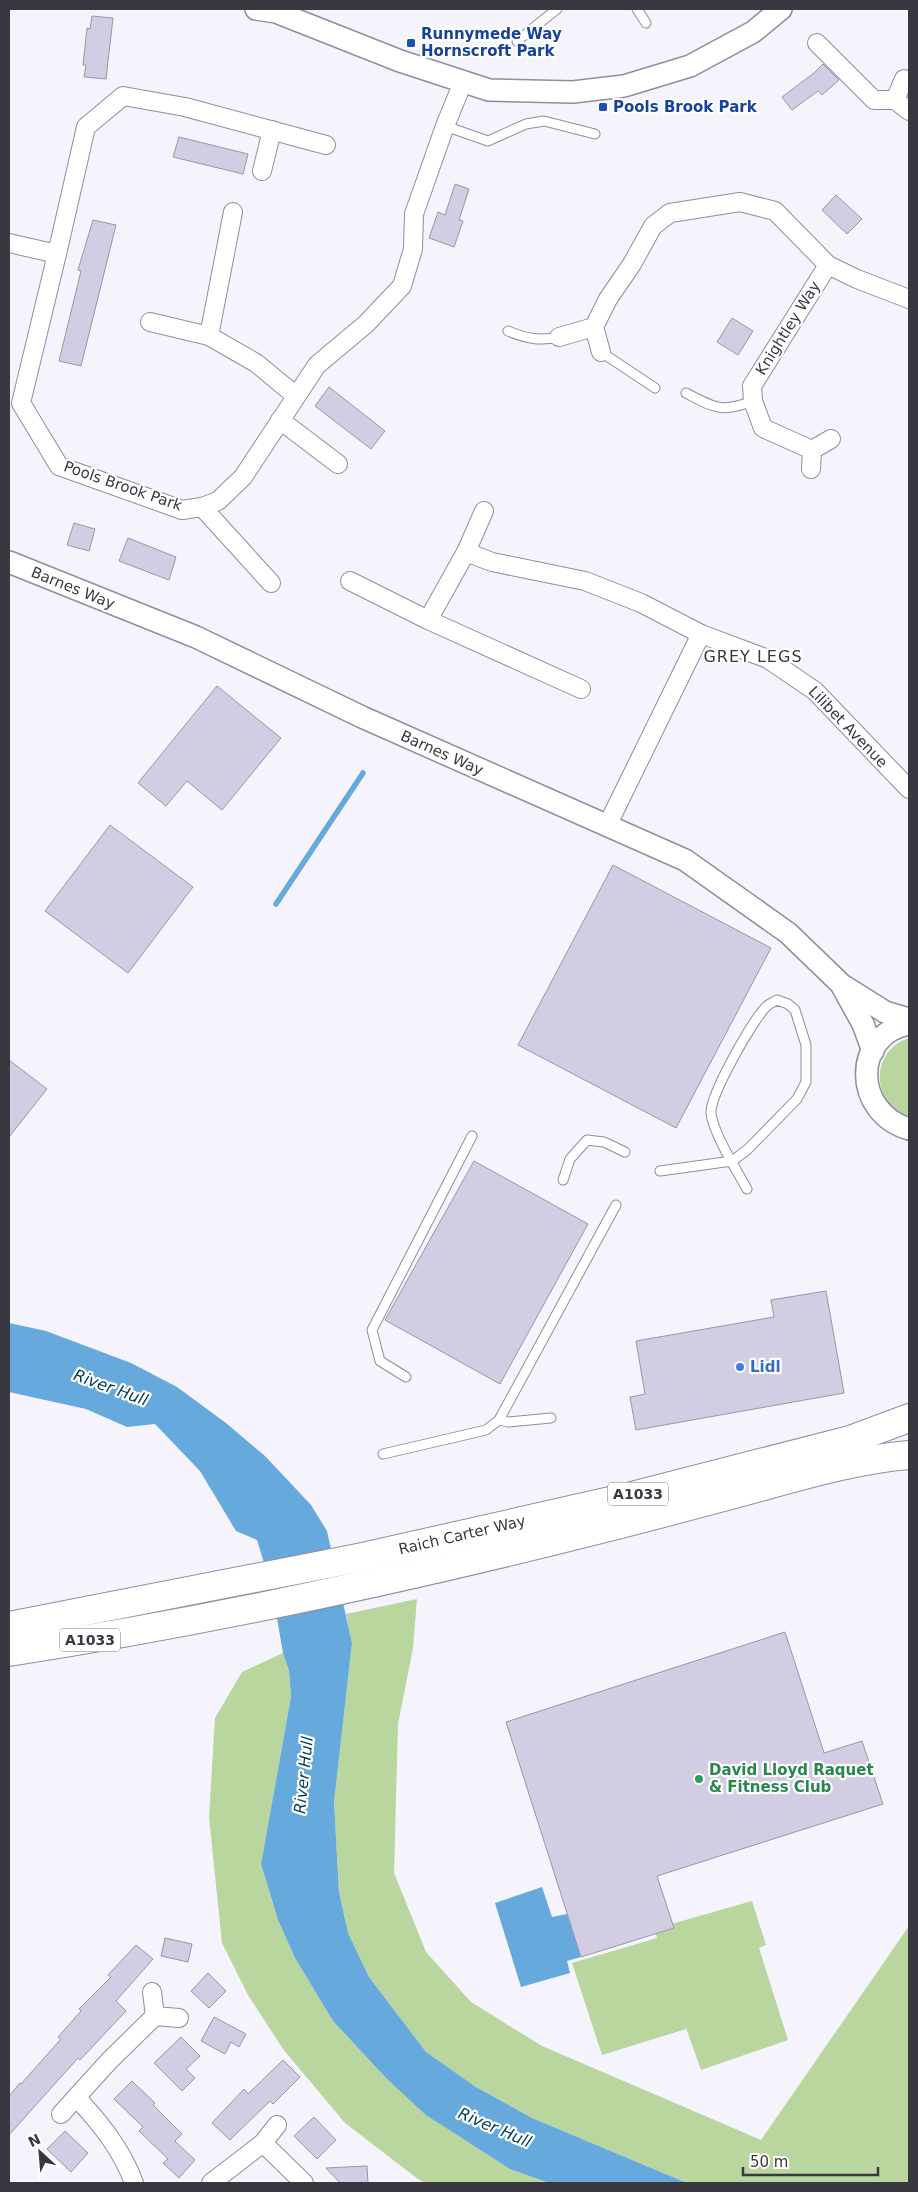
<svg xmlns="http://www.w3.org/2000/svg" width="918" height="2192" viewBox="0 0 918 2192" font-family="'DejaVu Sans',sans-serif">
  <rect width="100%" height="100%" fill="#f5f3fc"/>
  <g fill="#b8d69d">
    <path d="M909,1038V1116C870,1104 870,1050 909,1038Z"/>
    <path d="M417,1599L413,1648L398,1724L394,1873L426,1952L471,2002L542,2046L761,2140L909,1926V2183H687L532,2118L476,2087L426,2052L369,1977L348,1933L339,1892L334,1802L352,1643L346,1614Z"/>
    <path d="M283,1653L289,1671L291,1697L261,1864L278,1920L295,1958L333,2021L386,2078L426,2114L510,2169L549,2183H425L418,2179L345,2123L283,2049L248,1995L222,1943L209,1817L215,1718L242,1672Z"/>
    <path d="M752,1901L766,1945L759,1948L788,2040L701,2070L684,2022L686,2029L602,2055L572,1963L657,1938L654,1929Z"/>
  </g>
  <g fill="#65a9dd">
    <path d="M9,1323L46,1331L131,1363L177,1387L226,1423L265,1456L311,1505L327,1531L352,1643L334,1802L339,1892L348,1933L369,1977L426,2052L476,2087L532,2118L687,2183H549L510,2169L426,2115L386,2078L333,2021L295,1958L278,1920L261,1864L291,1697L289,1671L283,1653L272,1589L257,1540L236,1531L200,1471L155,1424L127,1427L86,1409L9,1392Z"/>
    <path d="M542,1887L552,1917L567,1914L581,1957L567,1961L570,1973L521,1987L495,1903Z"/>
  </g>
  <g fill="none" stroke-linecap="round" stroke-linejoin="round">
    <path stroke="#65a9dd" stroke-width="5.5" d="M276,904L363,773"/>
  </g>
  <g fill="#d3cde4" stroke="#9a95aa">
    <path d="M92,16L113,18L106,79L84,77L86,65H83L87,28L90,29Z"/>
    <path d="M823,64L839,80L822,95L818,91L792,110L782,97L814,73Z"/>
    <path d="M179,137L248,154L243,174L173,157Z"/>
    <path d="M455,184L469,189L459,220L463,221L454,247L429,238L438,212L445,215Z"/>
    <path d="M836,195L862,219L847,234L822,210Z"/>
    <path d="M93,220L116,225L81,366L59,361L81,271L78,270Z"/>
    <path d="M732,318L753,331L738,355L717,342Z"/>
    <path d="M329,387L385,431L371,449L315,406Z"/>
    <path d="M74,523L95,529L89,551L67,545Z"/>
    <path d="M128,538L176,557L169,580L119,561Z"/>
    <path d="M217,686L281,738L222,810L187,781L166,806L138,783Z"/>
    <path d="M110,825L193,887L128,973L45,911Z"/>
    <path d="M613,865L771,948L676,1128L518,1045Z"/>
    <path d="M9,1060L47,1089L9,1137Z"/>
    <path d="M474,1161L588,1224L500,1384L385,1320Z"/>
    <path d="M826,1291L844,1393L636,1430L630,1397L645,1394L636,1341L774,1317L771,1300Z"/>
    <path d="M785,1632L824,1753L862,1741L883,1804L657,1876L674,1928L581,1957L506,1722Z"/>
    <path d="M165,1938L192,1944L188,1962L161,1956Z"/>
    <path d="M136,1945L153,1959L116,2001L126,2011L80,2060L78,2058L9,2135V2096L20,2083L21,2084L61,2039L58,2037L81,2011L79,2009L111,1977L108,1975Z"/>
    <path d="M208,1973L226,1991L209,2008L191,1991Z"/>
    <path d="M214,2017L246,2034L239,2047L231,2042L225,2054L201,2041Z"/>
    <path d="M181,2037L200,2056L186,2069L195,2078L182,2091L154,2063Z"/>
    <path d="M283,2060L300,2077L273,2104L270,2101L230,2140L212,2123L244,2089L248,2094Z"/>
    <path d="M132,2081L155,2103L153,2105L182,2134L175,2141L195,2160L179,2178L163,2163L168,2159L139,2131L143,2127L114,2099Z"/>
    <path d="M314,2117L336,2140L317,2159L294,2136Z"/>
    <path d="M65,2131L88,2153L71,2172L47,2149Z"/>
    <path d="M367,2166L368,2183H340L326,2168Z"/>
  </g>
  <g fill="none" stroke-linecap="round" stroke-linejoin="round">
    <g stroke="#918ca1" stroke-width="11">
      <g id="service">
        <path d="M637,9L646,23"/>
        <path d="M517,41L557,9"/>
        <path d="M445,126L488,141L526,124L544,121L595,134"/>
        <path d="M508,331C527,339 540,341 559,337"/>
        <path d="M601,352L655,388"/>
        <path d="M686,393C715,408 721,413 753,401"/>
        <path d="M660,1171L732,1161L747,1150L797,1099L806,1082V1045L795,1010L788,1004L777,1000C774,1002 770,1003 767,1006C753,1019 710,1095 711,1113C713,1133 737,1171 747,1189"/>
        <path d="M563,1180L570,1159L587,1140L604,1142L625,1152"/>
        <path d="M406,1377L380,1361L372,1330L472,1136"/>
        <path d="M499,1420L508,1422L551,1418"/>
        <path d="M383,1454L486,1430L499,1420L616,1205"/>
      </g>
    </g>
    <g stroke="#918ca1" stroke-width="20">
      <g id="minor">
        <path d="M817,43L874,100H895L904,79"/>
        <path d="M895,100L909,111"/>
        <path d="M262,171L272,130"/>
        <path d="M233,212L209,336L256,363L296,396"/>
        <path d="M9,243L57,254L21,403L59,466L182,510L202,507L218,501L243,477L317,365L366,324L402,286L413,249L414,214L445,126L463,82"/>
        <path d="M57,254L86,127L123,96L185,107L326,145"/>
        <path d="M150,322L209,336"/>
        <path d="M594,327L608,299L632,264L653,226L670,213L740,202L775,211L828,265L857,279L909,299"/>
        <path d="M559,337L594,327L601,352"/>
        <path d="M280,420L338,464"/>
        <path d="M812,450L763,428L753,401L752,386L828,265"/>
        <path d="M811,469L812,450L831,439"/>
        <path d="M202,507L271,583"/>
        <path d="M484,511L466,552L428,620L581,689"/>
        <path d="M466,552L492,562L585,581L641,603L701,634L768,659L815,691L909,789"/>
        <path d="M350,581L428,620"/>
        <path d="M607,826L701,634"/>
        <path d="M152,1992L155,2016L179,2018"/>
        <path d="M77,2098C101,2124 122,2150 134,2183"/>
        <path d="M61,2114L110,2060L155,2016"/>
        <path d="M263,2143L304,2183"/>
        <path d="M211,2183L263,2143L277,2125"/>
      </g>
    </g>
    <g stroke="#918ca1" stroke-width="24">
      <g id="tertiary">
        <path d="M256,9L276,12L400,61L489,90L573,92L624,86L690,66L753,32L781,9"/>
        <path d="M9,562L196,637L362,717L685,860L788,933L842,985L885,1012L909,1019"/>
        <path d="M843,988L863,1024L873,1051"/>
        <path d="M909,1024C853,1034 852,1112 909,1129"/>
      </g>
    </g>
    <g stroke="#918ca1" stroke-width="30">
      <g id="trunk">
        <path d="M9,1626L363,1557L624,1498L850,1440L909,1418"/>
        <path d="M9,1652C203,1622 394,1581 585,1533C645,1518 705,1502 764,1486C811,1473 860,1459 909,1455"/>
      </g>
    </g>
    <use href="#service" stroke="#fff" stroke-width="9"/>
    <use href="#minor" stroke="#fff" stroke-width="18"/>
    <use href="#tertiary" stroke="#fff" stroke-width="21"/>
    <use href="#trunk" stroke="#fff" stroke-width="28"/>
  </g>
  <g fill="#1a4fb4" stroke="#fff" stroke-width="2">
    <rect x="406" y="38" width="10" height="10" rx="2.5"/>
    <rect x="598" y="102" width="10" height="10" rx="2.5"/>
  </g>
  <circle fill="#3f7fe0" stroke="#fff" stroke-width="2" cx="740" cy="1367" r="5"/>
  <circle fill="#2e9e5b" stroke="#fff" stroke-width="2" cx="699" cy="1779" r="5"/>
  <g text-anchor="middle" stroke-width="4.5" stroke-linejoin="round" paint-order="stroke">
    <g fill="#fff" stroke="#747379" stroke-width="1">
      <rect x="608" y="1482.5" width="60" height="23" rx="4"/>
      <rect x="60" y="1628.5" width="60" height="23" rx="4"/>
    </g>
    <g font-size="14" font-weight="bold" fill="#393740">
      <text x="638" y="1499">A1033</text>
      <text x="90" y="1645">A1033</text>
    </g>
    <g font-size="15" font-weight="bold" fill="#164399" stroke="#fff" text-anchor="start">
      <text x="421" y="39">Runnymede Way<tspan x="421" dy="17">Hornscroft Park</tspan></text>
      <text x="613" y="112">Pools Brook Park</text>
    </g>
    <g font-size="15" fill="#393740" stroke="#fff">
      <text transform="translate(788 328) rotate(-58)" y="5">Knightley Way</text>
      <text transform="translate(123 486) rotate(19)" y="5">Pools Brook Park</text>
      <text transform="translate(73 588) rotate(22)" y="5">Barnes Way</text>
      <text transform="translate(848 727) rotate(46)" y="5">Lilibet Avenue</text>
      <text transform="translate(442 753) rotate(24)" y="5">Barnes Way</text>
      <text transform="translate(462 1535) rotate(-13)" y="5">Raich Carter Way</text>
    </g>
    <g font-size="15" font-weight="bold" fill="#366cbe" stroke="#fff" text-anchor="start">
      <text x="750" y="1372">Lidl</text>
    </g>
    <g font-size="15" font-weight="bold" fill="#27864d" stroke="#fff" text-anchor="start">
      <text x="709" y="1775">David Lloyd Raquet<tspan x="709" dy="17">&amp; Fitness Club</tspan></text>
    </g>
    <g font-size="16" letter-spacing="1" fill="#393740" stroke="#fff">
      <text x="753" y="662">GREY LEGS</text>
    </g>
    <g font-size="16" font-style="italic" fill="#013b5c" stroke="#fff">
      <text transform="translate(111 1387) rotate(20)" y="6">River Hull</text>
      <text transform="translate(303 1775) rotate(-84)" y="6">River Hull</text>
      <text transform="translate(495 2127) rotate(23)" y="6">River Hull</text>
    </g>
  </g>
  <rect width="918" height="2192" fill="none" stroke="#393740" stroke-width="20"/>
  <g transform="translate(40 2152) rotate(334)" stroke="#ffffff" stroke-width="4" paint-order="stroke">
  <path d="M0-4L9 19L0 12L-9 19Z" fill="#393740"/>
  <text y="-8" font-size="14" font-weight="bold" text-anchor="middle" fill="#393740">N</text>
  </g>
  <path d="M743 2167v8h135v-8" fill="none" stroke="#393740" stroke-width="2.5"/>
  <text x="750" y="2167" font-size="15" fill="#393740" stroke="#ffffff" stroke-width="4" paint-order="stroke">50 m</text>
</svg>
